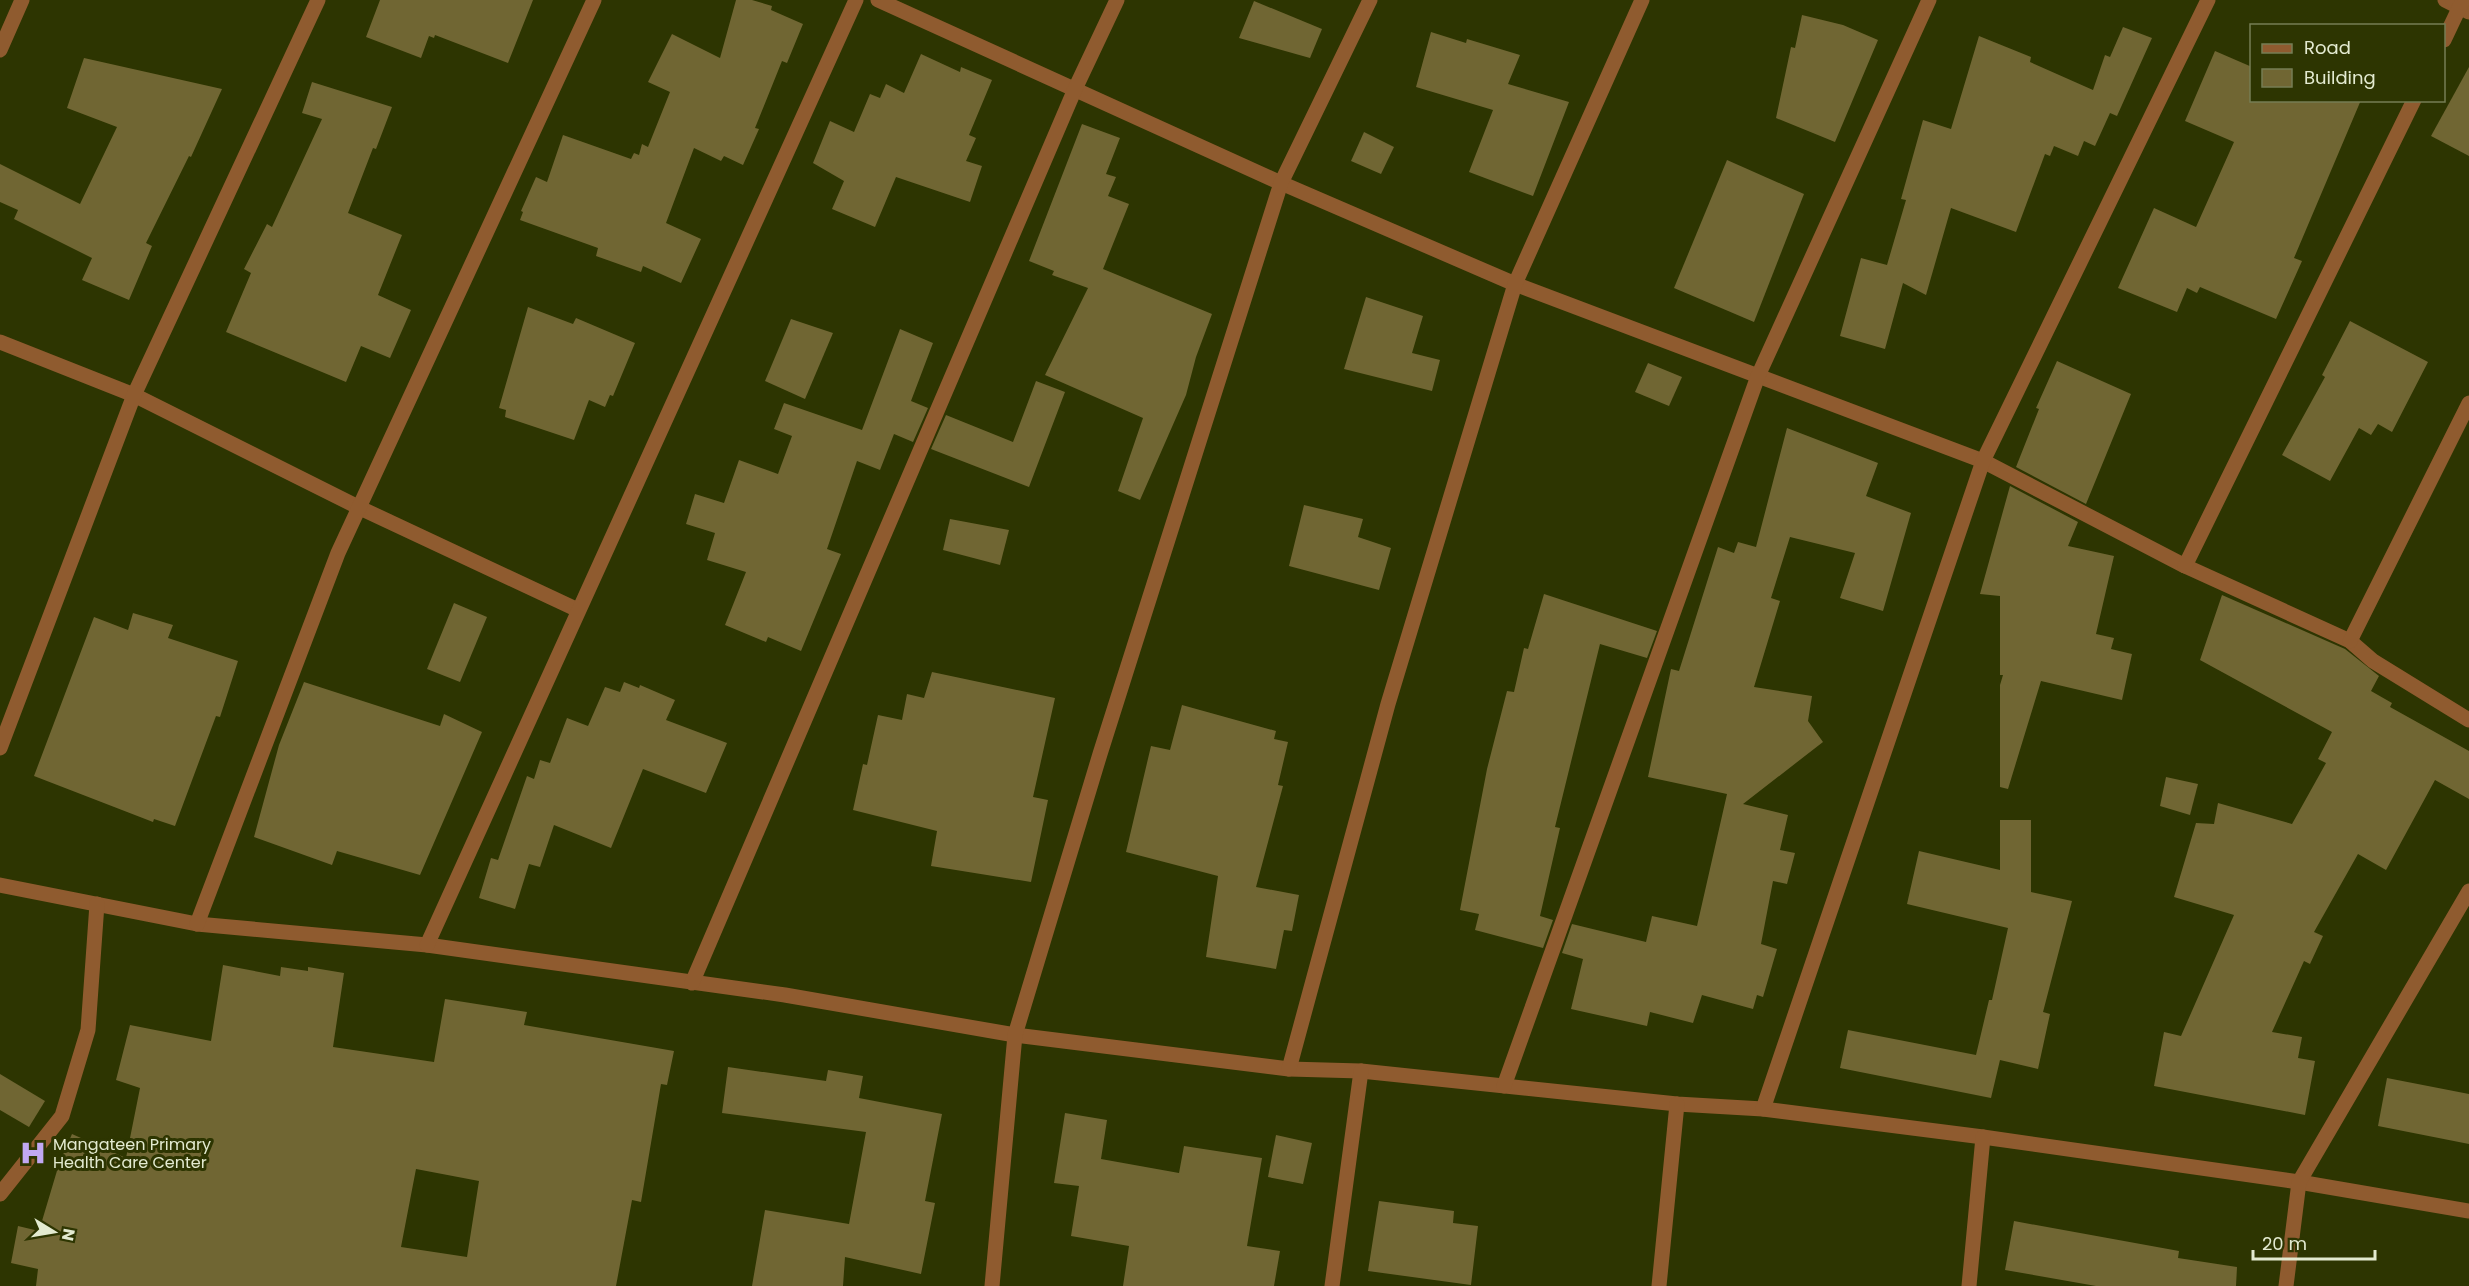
<svg xmlns="http://www.w3.org/2000/svg" width="2469" height="1286" viewBox="0 0 2469 1286" font-family="Poppins,sans-serif">
  <rect width="100%" height="100%" fill="#2d3501"/>
  <g fill="#706633" fill-rule="evenodd">
    <path d="M380,0H533L508,63L435,35L434,38L429,36L421,58L366,37Z"/>
    <path d="M736,0H752L772,6L771,10L803,24L787,63L782,61L755,128L759,129L743,165L724,156L721,161L694,148L666,223L701,239L681,283L643,266L641,272L596,256L598,248L520,220L523,212L521,211L536,177L547,182L563,135L631,159L634,153L639,155L642,144L648,147L670,92L648,82L672,34L720,58Z"/>
    <path d="M1254,1L1322,29L1310,58L1239,38Z"/>
    <path d="M1802,15L1843,25L1878,40L1835,142L1776,118L1791,47L1795,48Z"/>
    <path d="M2123,27L2152,38L2117,116L2110,113L2095,146L2084,141L2078,156L2054,146L2050,156L2045,154L2016,232L1951,208L1926,295L1903,283L1885,349L1840,336L1861,258L1887,265L1906,200L1901,199L1923,120L1951,129L1979,36L2031,57L2030,62L2093,90L2105,55L2110,57Z"/>
    <path d="M1431,32L1466,43L1467,39L1520,55L1508,84L1569,102L1533,196L1469,172L1493,110L1416,87Z"/>
    <path d="M2215,51L2252,67V100H2361L2294,258L2302,261L2276,319L2200,287L2197,293L2187,288L2177,312L2118,288L2154,208L2196,227L2234,142L2185,121Z"/>
    <path d="M921,54L960,72L961,67L992,80L969,135L976,138L966,161L982,166L970,202L896,177L875,227L832,209L844,181L813,163L830,121L854,132L870,94L880,98L886,84L904,93Z"/>
    <path d="M84,58L222,89L191,157L189,156L146,243L152,246L129,300L82,280L92,258L14,219L18,210L0,202V164L80,204L117,127L67,108Z"/>
    <path d="M2469,67V156L2431,136Z"/>
    <path d="M312,82L392,107L376,149L373,148L348,213L402,235L378,295L411,310L390,358L361,346L346,382L226,332L251,273L244,269L267,224L272,227L322,119L302,113Z"/>
    <path d="M1082,124L1120,138L1106,174L1116,177L1108,196L1129,204L1103,269L1212,314L1196,357L1186,395L1140,500L1118,491L1143,418L1045,375L1088,288L1052,275L1054,271L1029,261Z"/>
    <path d="M1364,132L1394,147L1381,174L1351,161Z"/>
    <path d="M1727,160L1804,194L1754,322L1674,288Z"/>
    <path d="M1366,297L1423,316L1412,353L1440,360L1432,391L1344,369Z"/>
    <path d="M528,307L573,324L576,318L635,343L613,396L610,395L605,407L589,400L574,440L505,417L506,410L499,408Z"/>
    <path d="M791,319L833,333L805,399L765,381Z"/>
    <path d="M2350,321L2428,362L2392,432L2378,424L2371,435L2359,428L2330,481L2282,455L2325,377L2322,375Z"/>
    <path d="M900,329L933,343L911,401L928,408L913,442L894,434L880,470L857,461L827,549L841,554L801,651L768,637L766,642L725,625L746,572L707,560L715,533L686,524L695,494L724,503L739,460L778,474L792,436L774,429L784,403L862,430Z"/>
    <path d="M2057,361L2131,394L2086,504L2016,467L2039,409L2036,408Z"/>
    <path d="M1648,363L1682,377L1669,406L1635,392Z"/>
    <path d="M1036,381L1065,392L1029,487L931,449L946,415L1013,442Z"/>
    <path d="M1787,428L1878,463L1866,496L1911,513L1883,611L1840,598L1855,553L1790,537L1771,598L1780,601L1754,687L1812,696L1808,721L1823,742L1743,804L1788,815L1780,850L1795,853L1787,884L1773,881L1761,944L1777,949L1763,997L1757,995L1753,1009L1702,995L1693,1023L1650,1012L1647,1026L1571,1009L1583,959L1562,953L1572,924L1646,942L1652,916L1697,926L1727,794L1648,777L1671,669L1679,671L1718,547L1734,553L1738,542L1756,547Z"/>
    <path d="M2010,486L2078,522L2068,546L2114,556L2096,634L2114,638L2111,649L2132,654L2122,700L2041,681L2008,789L2000,787V685L2003,675H2000V596L1980,594Z"/>
    <path d="M1304,505L1363,519L1358,537L1391,548L1379,590L1289,566Z"/>
    <path d="M950,519L1009,530L1000,565L943,550Z"/>
    <path d="M1544,594L1657,631L1647,658L1600,644L1555,827L1560,828L1540,916L1553,920L1543,948L1475,930L1479,914L1460,910L1487,769L1507,691L1514,692L1524,648L1528,649Z"/>
    <path d="M2222,595L2345,649L2379,676L2371,691L2392,703L2390,707L2469,751V799L2435,780L2386,870L2358,854L2314,932L2323,936L2310,964L2304,961L2272,1032L2302,1037L2298,1058L2315,1061L2305,1115L2154,1086L2164,1032L2181,1036L2234,915L2174,897L2196,823L2214,824L2218,803L2292,824L2326,763L2318,759L2332,732L2200,660Z"/>
    <path d="M454,603L487,617L460,682L427,669Z"/>
    <path d="M133,613L173,625L168,638L238,661L220,717L216,716L175,826L154,819L153,822L34,776L94,617L128,630Z"/>
    <path d="M932,672L1055,698L1033,797L1048,800L1031,882L931,866L937,831L853,810L863,764L867,765L878,715L902,720L907,694L924,698Z"/>
    <path d="M304,682L440,726L444,714L482,732L420,875L337,851L332,865L254,837L279,745Z"/>
    <path d="M624,682L639,688L640,685L675,700L666,720L727,743L706,793L643,769L611,848L554,825L540,867L529,864L515,909L479,898L491,858L498,860L527,776L534,779L540,760L550,763L567,718L588,726L605,687L620,692Z"/>
    <path d="M1182,705L1276,731L1274,739L1288,742L1278,785L1283,786L1256,887L1299,895L1292,931L1284,930L1276,969L1206,957L1218,876L1126,852L1151,746L1170,750Z"/>
    <path d="M2166,777L2198,784L2190,815L2160,806Z"/>
    <path d="M2000,820H2031V892L2072,901L2043,1012L2050,1014L2038,1069L2000,1060L1991,1098L1840,1068L1848,1030L1976,1055L1989,1000H1992L2008,928L1907,904L1919,851L2000,870Z"/>
    <path d="M223,965L280,976L281,967L308,971V967L344,973L333,1047L434,1062L445,999L527,1012L524,1025L674,1051L667,1085L661,1084L641,1202L632,1200L616,1286H36L38,1269L11,1263L18,1226L39,1231L59,1164L72,1134L126,1158L140,1088L116,1080L130,1025L211,1041ZM416,1169L479,1181L467,1257L401,1247Z"/>
    <path d="M728,1067L826,1081L828,1070L863,1076L859,1098L942,1114L925,1201L935,1203L921,1274L845,1257L843,1286H752L765,1210L849,1224L866,1132L722,1113Z"/>
    <path d="M0,1074L45,1101L29,1127L0,1110Z"/>
    <path d="M2387,1078L2469,1094V1144L2378,1126Z"/>
    <path d="M1065,1113L1107,1120L1101,1159L1179,1173L1184,1146L1262,1158L1247,1246L1280,1251L1274,1286H1123L1129,1246L1071,1236L1079,1186L1054,1183Z"/>
    <path d="M1276,1135L1312,1143L1303,1184L1268,1177Z"/>
    <path d="M1379,1201L1454,1211L1453,1223L1478,1226L1471,1285L1368,1271Z"/>
    <path d="M2014,1221L2179,1251L2178,1258L2237,1267L2236,1286H2096L2005,1270Z"/>
  </g>
  <g fill="none" stroke-linecap="round" stroke-linejoin="round">
    <g stroke="#8f5b2f" stroke-width="15">
      <path d="M878,0L1281,183L1515,284L1983,461L2185,566L2350,641L2373,661L2469,720"/>
      <path d="M2445,0L2469,12"/>
      <path d="M2444,40L2463,0"/>
      <path d="M0,50L22,0"/>
      <path d="M0,342L134,395L360,508L578,610"/>
      <path d="M2185,566L2414,100"/>
      <path d="M2350,641L2469,403"/>
      <path d="M0,748L134,395L318,0"/>
      <path d="M0,885L197,924L427,945L785,995L1015,1035L1289,1069L1361,1071L1677,1104L1763,1109L1983,1137L2299,1182L2469,1211"/>
      <path d="M197,924L338,553L594,0"/>
      <path d="M427,945L856,0"/>
      <path d="M692,983L1075,89L1117,0"/>
      <path d="M1289,1069L1388,704L1515,284L1642,0"/>
      <path d="M1504,1086L1758,376L1929,0"/>
      <path d="M1763,1109L1983,461L2208,0"/>
      <path d="M0,1194L62,1116L88,1030L97,904"/>
      <path d="M992,1286L1015,1035L1100,754L1281,183L1370,0"/>
      <path d="M1332,1286L1361,1071"/>
      <path d="M1659,1286L1677,1104"/>
      <path d="M1969,1286L1983,1137"/>
      <path d="M2286,1286L2299,1182L2469,891"/>
    </g>
  </g>
  <defs>
    <g id="hospital-bare" transform="scale(2.07)"><path d="M-5-5h3v3.5h4V-5h3V5h-3V1.5h-4V5h-3Z" fill="#c1a8f3" stroke="#2d3501" stroke-width="2.5" paint-order="stroke"/></g>
  </defs>
  <g fill-rule="evenodd">
    <use href="#hospital-bare" x="33" y="1153"/>
  </g>
  <g text-anchor="middle" stroke-width="6" stroke-linejoin="round" paint-order="stroke">
    <g font-size="16" fill="#e3ead0" stroke="#2d3501" text-anchor="start">
      <text x="53" y="1150">Mangateen Primary<tspan x="53" dy="18">Health Care Center</tspan></text>
    </g>
  </g>
  <rect x="2250" y="24" width="195" height="78" fill="#2d3501" stroke="#767d54" stroke-width="1.5"/>
  <rect x="2262" y="44" width="30" height="9" fill="#8f5b2f" stroke="#767d54" stroke-width="1.5"/>
  <text x="2304" y="54" font-size="18" fill="#e3ead0">Road</text>
  <rect x="2262" y="69" width="30" height="18" fill="#706633" stroke="#767d54" stroke-width="1.5"/>
  <text x="2304" y="84" font-size="18" fill="#e3ead0">Building</text>
  <g transform="translate(54 1232) rotate(101)" stroke="#2d3501" stroke-width="4.5" paint-order="stroke">
  <path d="M0-4.5L10 22L0 15L-10 22Z" fill="#e3ead0"/>
  <text y="-9" font-size="16" font-weight="bold" text-anchor="middle" fill="#e3ead0">N</text>
  </g>
  <path d="M2253 1250v9h122v-9" fill="none" stroke="#e3ead0" stroke-width="3"/>
  <text x="2262" y="1250" font-size="18" fill="#e3ead0" stroke="#2d3501" stroke-width="4.5" paint-order="stroke">20 m</text>
</svg>
